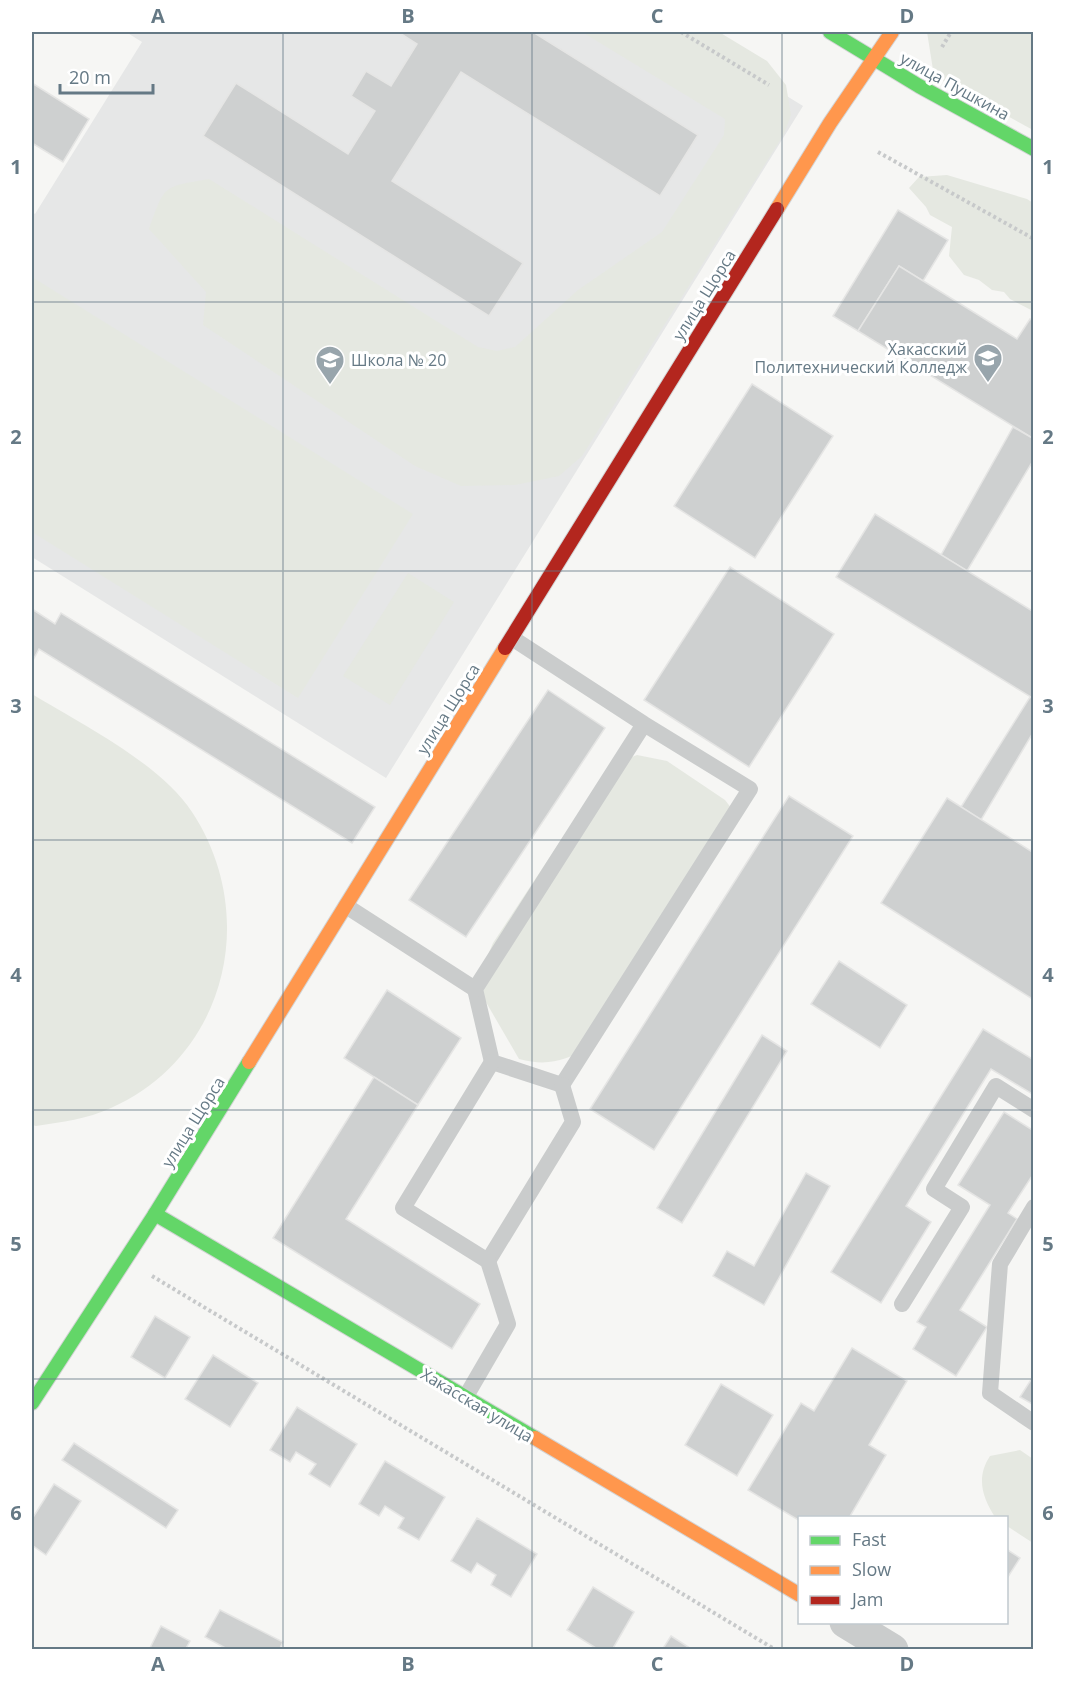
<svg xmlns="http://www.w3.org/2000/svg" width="1065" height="1681" viewBox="0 0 1065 1681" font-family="'Open Sans',sans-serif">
  <rect width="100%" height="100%" fill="#f6f6f4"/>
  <path fill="#e6e7e7" d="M126,32H683L803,106L386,778L32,557V212L35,214L142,42Z"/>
  <g fill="#e5e8e1">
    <path d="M582,32H719L767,61L786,85L791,115L784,134L582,456L559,476L515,485L461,486L415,466L203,325L206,292L149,229C165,185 162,187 209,179L478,347L497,351L515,347L578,290L662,232L724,135L725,119Z"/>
    <path d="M927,32H1033V130L934,76Z"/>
    <path d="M947,175L1027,199L1033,203V311L1010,299L1004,292L992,290L979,280L964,275L949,256L952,227L930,215L926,207L909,188L919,177Z"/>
    <path d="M32,277L413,514L298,698L32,532Z"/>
    <path d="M408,573L454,602L390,705L343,676Z"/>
    <path d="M32,694C81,724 160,763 192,812C260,915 227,1056 111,1108C87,1119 62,1122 36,1126L32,1125Z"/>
    <path d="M637,755L667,761L725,800L735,813L591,1047C564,1060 549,1067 519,1059L483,997L482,969L493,943L602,778L624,760Z"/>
    <path d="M1020,1450L1033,1459V1543L1007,1526L1006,1518L995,1517C982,1497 976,1477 990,1456Z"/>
  </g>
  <g fill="#ced0d0" stroke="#e5e5e4" stroke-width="1.5">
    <path d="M398,32H533L698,135L660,196L461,72L392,181L523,263L489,316L203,136L236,83L348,154L375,111L351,96L366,71L391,86L417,44Z"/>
    <path d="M32,83L89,119L63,162L32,143Z"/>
    <path d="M898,210L948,240L923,281L899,266L858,331L833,316Z"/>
    <path d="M899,266L1017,339L1030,319L1034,321V439L858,331Z"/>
    <path d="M752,384L833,436L755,558L674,506Z"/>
    <path d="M1013,427L1034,439V459L967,571L941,555Z"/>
    <path d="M875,514L1034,612V699L836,577Z"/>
    <path d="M730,567L834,634L749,767L644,700Z"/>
    <path d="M32,609L55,624L61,613L375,807L352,843L39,649L32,662Z"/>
    <path d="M548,690L605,728L466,937L409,900Z"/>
    <path d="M1030,697L1034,699V731L981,820L961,807Z"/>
    <path d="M789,796L853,836L654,1150L590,1109Z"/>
    <path d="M947,798L1034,853V1000L881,903Z"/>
    <path d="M839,961L907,1005L880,1048L811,1004Z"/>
    <path d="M387,990L461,1038L418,1105L344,1058Z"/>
    <path d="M983,1029L1034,1060V1095L991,1069L906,1206L931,1222L881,1303L831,1272Z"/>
    <path d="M762,1035L787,1051L682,1223L657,1208Z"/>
    <path d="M374,1077L418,1105L346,1219L480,1304L452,1349L273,1238Z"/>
    <path d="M1004,1112L1034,1131V1173L1008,1213L1017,1219L960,1310L987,1327L956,1376L913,1349L926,1327L917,1322L990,1205L958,1185Z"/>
    <path d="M806,1173L830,1186L764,1305L713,1276L727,1251L754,1266Z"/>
    <path d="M155,1316L190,1337L165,1378L131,1357Z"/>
    <path d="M852,1348L907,1381L869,1445L886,1455L849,1518H800V1521L748,1490L801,1403L814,1411Z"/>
    <path d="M213,1355L258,1383L230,1427L185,1399Z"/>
    <path d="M1034,1375V1405L1020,1397Z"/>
    <path d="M721,1384L773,1415L737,1476L685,1445Z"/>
    <path d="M297,1407L357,1444L330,1487L309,1474L316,1464L296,1452L290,1462L270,1450Z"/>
    <path d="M74,1443L178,1510L166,1528L62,1460Z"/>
    <path d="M385,1461L445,1497L419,1540L398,1528L404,1518L385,1506L379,1516L359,1504Z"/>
    <path d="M54,1484L81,1501L46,1555L32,1545V1519Z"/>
    <path d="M477,1518L537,1554L511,1597L491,1585L496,1575L477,1563L471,1573L451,1561Z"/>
    <path d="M1006,1549L1020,1558L1006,1580Z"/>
    <path d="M593,1587L634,1612L612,1650H599L567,1630Z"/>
    <path d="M220,1610L283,1642L279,1650H229L205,1637Z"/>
    <path d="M161,1626L190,1641L185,1650H149Z"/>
    <path d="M671,1636L693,1650H662Z"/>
  </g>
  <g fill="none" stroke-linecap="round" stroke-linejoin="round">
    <g stroke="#d3d4d5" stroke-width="16">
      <g id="fast">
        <path d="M830,32L919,86L1034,149"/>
        <path d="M155,1214L535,1438"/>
        <path d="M32,1403L155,1214L249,1062"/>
      </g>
    </g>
    <g stroke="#d3d4d5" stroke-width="16">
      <g id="slow">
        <path d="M777,209L830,123L892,32"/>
        <path d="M249,1062L505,648"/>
        <path d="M535,1438L800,1595"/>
      </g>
    </g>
    <g stroke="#d3d4d5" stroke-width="16">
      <path id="jam" d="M505,648L777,209"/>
    </g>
    <g stroke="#c7c9ca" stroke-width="4" stroke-dasharray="3 3" stroke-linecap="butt">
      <path d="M681,32L769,85"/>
      <path d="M942,47L951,32"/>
      <path d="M878,152L1034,239"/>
      <path d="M152,1276L776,1650"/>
    </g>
    <g stroke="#cacccc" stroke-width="16">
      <path d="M512,638L644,724L750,789L562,1085L492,1062L475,989L644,724"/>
      <path d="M346,906L475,989"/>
      <path d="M1034,1207L1000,1264L990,1393L1034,1423"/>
      <path d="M488,1261L573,1122L562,1085"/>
      <path d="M902,1304L962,1207L934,1189L996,1086L1034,1110"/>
      <path d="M465,1398L508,1324L488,1261L403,1208L492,1062"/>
    </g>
    <path stroke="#cacccc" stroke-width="33" d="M846,1622L892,1650"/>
    <use href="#fast" stroke="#63d668" stroke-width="14"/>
    <use href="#slow" stroke="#ff974d" stroke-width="14"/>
    <use href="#jam" stroke="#b3261e" stroke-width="14"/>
  </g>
  <path fill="none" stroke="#657985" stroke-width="1.5" stroke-opacity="0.55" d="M283,32V1650M532,32V1650M782,32V1650M32,302H1034M32,571H1034M32,840H1034M32,1110H1034M32,1379H1034"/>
  <defs>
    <g id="university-pin" transform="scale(1.5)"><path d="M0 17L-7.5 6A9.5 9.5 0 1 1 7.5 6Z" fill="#98a5ac" stroke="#fff"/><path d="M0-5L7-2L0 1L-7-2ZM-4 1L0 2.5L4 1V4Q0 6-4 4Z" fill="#fff"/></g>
    <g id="school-pin" transform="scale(1.5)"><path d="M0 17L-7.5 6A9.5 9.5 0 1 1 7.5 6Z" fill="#98a5ac" stroke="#fff"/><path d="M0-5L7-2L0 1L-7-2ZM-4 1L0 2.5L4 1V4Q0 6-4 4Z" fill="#fff"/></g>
  </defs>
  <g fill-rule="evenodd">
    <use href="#university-pin" x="988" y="358"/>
    <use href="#school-pin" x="330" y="360"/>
  </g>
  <g text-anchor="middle" stroke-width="6" stroke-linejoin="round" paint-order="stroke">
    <g font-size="16" fill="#657985" stroke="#fff">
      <text transform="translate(955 86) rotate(29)" y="6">улица Пушкина</text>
      <text transform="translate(704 295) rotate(-58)" y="6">улица Щорса</text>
      <text transform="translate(448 709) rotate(-58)" y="6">улица Щорса</text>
      <text transform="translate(193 1122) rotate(-58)" y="6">улица Щорса</text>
      <text transform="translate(477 1405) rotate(31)" y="6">Хакасская улица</text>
    </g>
    <g font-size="16" fill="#657985" stroke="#fff" text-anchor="end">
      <text x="967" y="355">Хакасский<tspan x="967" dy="18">Политехнический Колледж</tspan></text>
      <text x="351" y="366" text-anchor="start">Школа № 20</text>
    </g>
  </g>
  <rect width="1065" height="1681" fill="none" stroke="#ffffff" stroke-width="66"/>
  <rect x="798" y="1516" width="210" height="108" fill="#ffffff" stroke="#c1c9ce" stroke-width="1.5"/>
  <rect x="810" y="1536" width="30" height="9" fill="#63d668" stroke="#c1c9ce" stroke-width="1.5"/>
  <text x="852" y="1546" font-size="18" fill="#657985">Fast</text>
  <rect x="810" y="1566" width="30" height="9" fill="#ff974d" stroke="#c1c9ce" stroke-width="1.5"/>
  <text x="852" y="1576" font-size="18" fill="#657985">Slow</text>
  <rect x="810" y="1596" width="30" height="9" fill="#b3261e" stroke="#c1c9ce" stroke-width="1.5"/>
  <text x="852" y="1606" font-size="18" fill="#657985">Jam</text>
  <path d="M60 84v9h93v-9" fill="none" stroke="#657985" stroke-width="3"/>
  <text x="69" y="84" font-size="18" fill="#657985" stroke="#ffffff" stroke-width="4.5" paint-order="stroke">20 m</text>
  <rect x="33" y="33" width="999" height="1615" fill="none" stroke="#657985" stroke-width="2"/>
  <g font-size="20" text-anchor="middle" font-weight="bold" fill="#657985">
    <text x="158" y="23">A</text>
    <text x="408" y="23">B</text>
    <text x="657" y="23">C</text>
    <text x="907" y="23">D</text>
    <text x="16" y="174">1</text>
    <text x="1048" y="174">1</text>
    <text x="16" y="444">2</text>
    <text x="1048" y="444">2</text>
    <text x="16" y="713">3</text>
    <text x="1048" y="713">3</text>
    <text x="16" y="982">4</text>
    <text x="1048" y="982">4</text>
    <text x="16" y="1251">5</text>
    <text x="1048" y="1251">5</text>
    <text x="16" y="1520">6</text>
    <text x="1048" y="1520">6</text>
    <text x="158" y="1671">A</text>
    <text x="408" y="1671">B</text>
    <text x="657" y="1671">C</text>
    <text x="907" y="1671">D</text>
  </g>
</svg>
